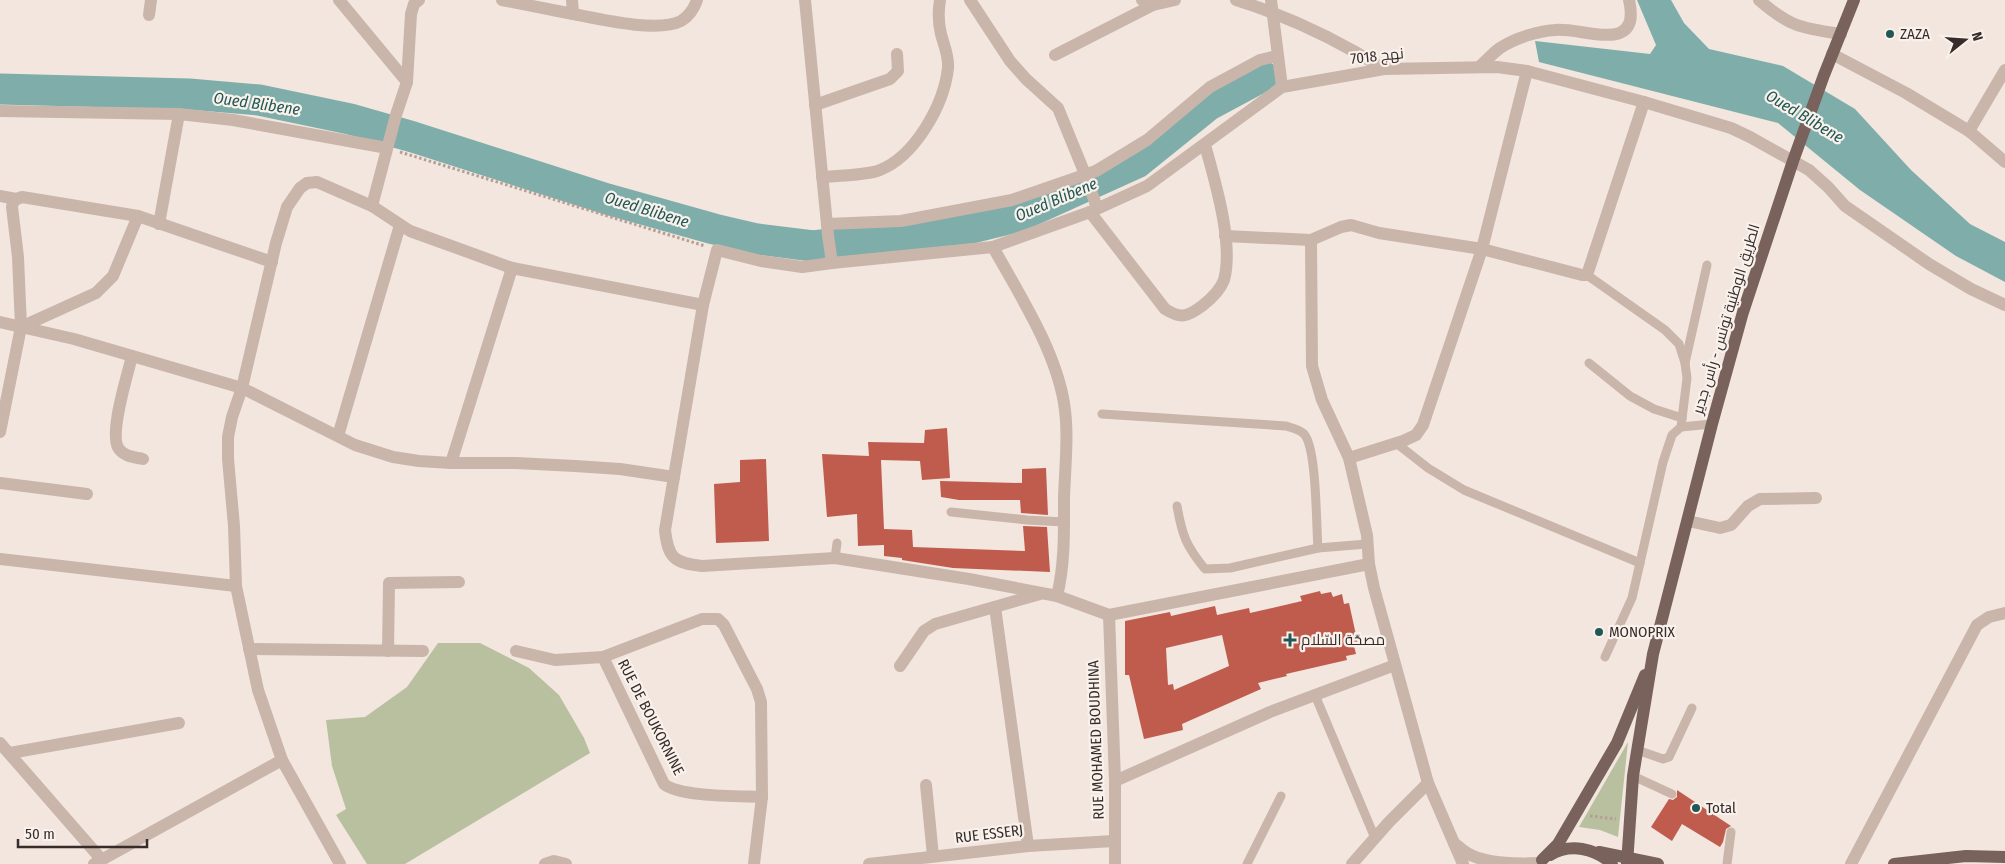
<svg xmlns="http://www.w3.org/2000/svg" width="2005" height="864" viewBox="0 0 2005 864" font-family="'Fira Sans Condensed',Cairo,sans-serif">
  <rect width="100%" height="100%" fill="#f2e6de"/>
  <g fill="#b9c09f">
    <path d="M438,643H480L529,668L559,695L584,738L590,753L405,864H367L336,815L346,809L332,766L326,720L365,717L407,687Z"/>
    <path d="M1628,742L1618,837L1600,830L1579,827Z"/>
  </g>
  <path fill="#7eadaa" d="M1637,0H1671L1684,23L1709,49L1783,66L1855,109L1911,170L1970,224L2005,242V282L1956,256L1860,190L1778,123L1539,62L1535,41L1650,54L1656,45Z"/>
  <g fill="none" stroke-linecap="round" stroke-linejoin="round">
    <path stroke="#7eadaa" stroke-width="31" d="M0,89L189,94L259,100L350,119L413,137L607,199L714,229L757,239L813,246L972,228L1020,216L1137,163L1209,105L1263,76"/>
  </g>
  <g fill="#c05c4d" fill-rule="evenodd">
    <path d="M947,428L950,478L922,480L920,461L881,460L884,529L912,530L913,547L1025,551L1023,526L1047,527L1050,572L953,568L902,560V558L884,556V545L858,546L857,514L827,517L822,454L869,456L868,442L924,443L925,430Z"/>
    <path d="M766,459L769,541L716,543L714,484L740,482V460Z"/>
    <path d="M1046,468L1048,515L1021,513L1020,500H959L941,497L940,481L1022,483V469Z"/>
    <path d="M1320,591L1321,594L1331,592L1333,597L1342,594L1344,604L1349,603L1358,644L1354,646L1356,654L1346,656L1347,660L1286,674L1287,676L1258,683L1261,689L1182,724L1183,730L1144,739L1129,675H1125V621L1170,612L1171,616L1215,606L1217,615L1249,608L1250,613L1302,601L1300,596ZM1222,635L1229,666L1174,690L1173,684L1168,685L1166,648Z"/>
    <path d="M1677,790L1731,826L1726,829L1723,842L1720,847L1682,824L1672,841L1651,827L1669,799L1673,800L1677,797Z"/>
  </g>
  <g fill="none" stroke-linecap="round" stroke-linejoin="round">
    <g stroke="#b59f95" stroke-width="3" stroke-dasharray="2.5 2.5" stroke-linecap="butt">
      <path d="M400,152L705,246"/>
      <path d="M1590,816L1616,819"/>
    </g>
    <g stroke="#c9b5aa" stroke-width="9">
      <path d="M1587,275L1665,330L1679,344L1685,363L1687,378L1681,427"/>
      <path d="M1589,363L1630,396L1654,409L1682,418"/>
      <path d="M1685,363L1707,265"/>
      <path d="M1102,414L1286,426C1292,428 1299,429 1304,434C1317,448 1316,525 1318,548"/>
      <path d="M1396,443L1428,468L1464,490L1640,563"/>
      <path d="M1177,506C1182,535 1186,546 1205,569L1230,568L1318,548L1367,544"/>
      <path d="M951,512L1027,520L1064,522"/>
      <path d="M835,558L837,543"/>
      <path d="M1605,657L1632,598L1663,462L1672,435L1681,427L1712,424"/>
      <path d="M1315,695L1375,838"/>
      <path d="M1637,750L1663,759L1669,757L1692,708"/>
      <path d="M1633,776L1672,794"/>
      <path d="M1247,864L1281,796"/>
      <path d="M1727,864L1731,832"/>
    </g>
    <g stroke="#c9b5aa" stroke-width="12">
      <path d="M339,0L407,82L396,115L372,206L317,182L307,183L300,188L287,207L276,243L242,388L232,417L228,437V459L234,526L236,586L258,690L282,760L340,864"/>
      <path d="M502,0L573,14L572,0"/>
      <path d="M805,0L828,235L832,263L993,247C1019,294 1055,349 1064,403C1069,433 1065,467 1064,498C1064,530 1065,564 1057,596"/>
      <path d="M970,0L1010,61L1026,79L1058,108L1087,179L1097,208"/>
      <path d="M1142,0L1153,5L1175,0"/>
      <path d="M1236,0C1291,17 1336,39 1384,69"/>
      <path d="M1271,0L1282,87"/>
      <path d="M1759,0C1790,27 1801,28 1841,34"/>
      <path d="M573,14C599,19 658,33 681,21C689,16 694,9 697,0"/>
      <path d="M149,15L151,0"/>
      <path d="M1832,54L1906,93L1969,131L2005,70"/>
      <path d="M1055,55L1153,5"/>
      <path d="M1480,66C1487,60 1493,53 1500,48C1515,38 1538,31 1555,30C1583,27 1642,56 1629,0"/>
      <path d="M407,82L411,14L414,4L419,0"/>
      <path d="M815,105L890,79L898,71L897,54"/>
      <path d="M0,111L179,114L233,120L387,148"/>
      <path d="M1969,131L2005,162"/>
      <path d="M822,177C836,176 869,175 880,170C915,156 944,105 948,68C949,56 944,46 941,34C938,22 938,12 940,0"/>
      <path d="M0,196L16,199"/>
      <path d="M372,206L410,231L512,268L703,305"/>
      <path d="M1090,212L1165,309C1181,319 1187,317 1202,306C1211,299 1220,291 1224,280C1234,244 1215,181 1205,145"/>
      <path d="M159,224L179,114"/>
      <path d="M827,224L901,221L1012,200L1096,171L1147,140L1210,87L1260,60L1277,56"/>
      <path d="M1225,236L1311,240L1341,227L1351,225L1379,233L1482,249L1582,275H1587L1644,102"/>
      <path d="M1311,240L1312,366L1322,400L1349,458L1367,535L1369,564L1374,588L1428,783L1463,864"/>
      <path d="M993,247L1090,212L1147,186L1282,87L1384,69L1497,67L1527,71L1644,102L1731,128L1750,137L1809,170L1828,187L1845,206L1929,264L1971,289L2005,305"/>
      <path d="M832,263L802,267L761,261L717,250L703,305L665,530C668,558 674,563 702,566L835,558L969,579L1057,596L1109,615L1369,564"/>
      <path d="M0,322L74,339L242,388L355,445L393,457L419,461L451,463H516L575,466L620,469L674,477"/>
      <path d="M21,327L96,293L113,276L138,216"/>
      <path d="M132,356C128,374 108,435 119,449C125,457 134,457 143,459"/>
      <path d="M0,432L21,327L18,257L12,207C13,200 16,199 22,197L138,216L272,262"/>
      <path d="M338,436L400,225"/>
      <path d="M1349,458L1403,441L1416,435L1423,425L1482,249L1527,71"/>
      <path d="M451,463L512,268"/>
      <path d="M0,483L87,494"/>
      <path d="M1688,521L1720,528L1731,525L1748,506L1760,499L1816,498"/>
      <path d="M0,559L236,586"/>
      <path d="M995,607L1028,846"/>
      <path d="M1109,615L1115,781V864"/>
      <path d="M249,649L423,651"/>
      <path d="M388,651L389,583L459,582"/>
      <path d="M516,651L555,660L603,657L702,619H718L724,625L757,689L761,702L762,797L754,864"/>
      <path d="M603,657L664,784C679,797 740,796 762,797"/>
      <path d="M900,666L924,631L935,624L1040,594"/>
      <path d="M0,743L102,860"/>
      <path d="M10,753L179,723"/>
      <path d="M1115,781L1270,712L1395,665"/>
      <path d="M926,785L933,856"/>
      <path d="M1454,843C1458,846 1462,850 1467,853C1485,864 1518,864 1539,863"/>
      <path d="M94,864L282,760"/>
      <path d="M545,864L554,861L566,864"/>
      <path d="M869,864L1028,846L1114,841"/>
      <path d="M1352,864L1389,822L1428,783"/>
      <path d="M1851,864L1977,625L1989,617L2005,613"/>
    </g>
    <g stroke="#78625b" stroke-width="12">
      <path d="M1599,852L1658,864"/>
      <path d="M1550,855C1570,843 1595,848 1612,864"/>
      <path d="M1542,860L1558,844L1617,743L1645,675"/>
      <path d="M1627,864L1633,776L1653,654L1712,424L1743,312L1793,161L1824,75L1854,0"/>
      <path d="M1894,864L1966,856L2005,857"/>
    </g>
  </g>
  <g fill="#215754" stroke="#f9f1eb" stroke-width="2">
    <circle cx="1890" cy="34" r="5"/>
    <circle cx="1599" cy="632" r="5"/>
    <path d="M1287.5 632.5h5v5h5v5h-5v5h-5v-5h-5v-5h5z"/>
    <circle cx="1696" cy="808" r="5"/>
  </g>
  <g text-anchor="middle" stroke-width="4.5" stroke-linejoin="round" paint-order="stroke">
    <g font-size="15" fill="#372c2a" stroke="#f9f1eb" text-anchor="start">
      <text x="1900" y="39">ZAZA</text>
      <text x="1609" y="637">MONOPRIX</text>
      <text x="1301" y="645">مصحّة السّلام</text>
      <text x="1706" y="813">Total</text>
    </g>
    <g font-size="15" fill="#372c2a" stroke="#f9f1eb">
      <text transform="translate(1377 56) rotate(-6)" y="5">نهج 7018</text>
      <text transform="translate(1726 319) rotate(-73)" y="5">الطريق الوطنية تونس - رأس جدير</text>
      <text transform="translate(651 717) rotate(63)" y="5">RUE DE BOUKORNINE</text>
      <text transform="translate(1096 740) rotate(-92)" y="5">RUE MOHAMED BOUDHINA</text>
      <text transform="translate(989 834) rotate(-7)" y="5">RUE ESSERJ</text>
    </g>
    <g font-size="16" font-style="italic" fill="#215754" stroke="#f9f1eb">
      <text transform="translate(257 103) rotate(8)" y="6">Oued Blibene</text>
      <text transform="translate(1805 116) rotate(31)" y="6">Oued Blibene</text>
      <text transform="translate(1056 199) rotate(-23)" y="6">Oued Blibene</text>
      <text transform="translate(647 209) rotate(17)" y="6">Oued Blibene</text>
    </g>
  </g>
  <g transform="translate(1965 40) rotate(73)" stroke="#f9f1eb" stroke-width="4" paint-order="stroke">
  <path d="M0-4L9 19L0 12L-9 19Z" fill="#372c2a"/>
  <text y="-8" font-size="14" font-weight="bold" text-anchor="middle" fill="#372c2a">N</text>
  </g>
  <path d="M18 839v8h129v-8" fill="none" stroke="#372c2a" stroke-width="2.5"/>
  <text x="25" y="839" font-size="15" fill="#372c2a" stroke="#f9f1eb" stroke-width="4" paint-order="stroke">50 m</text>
</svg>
